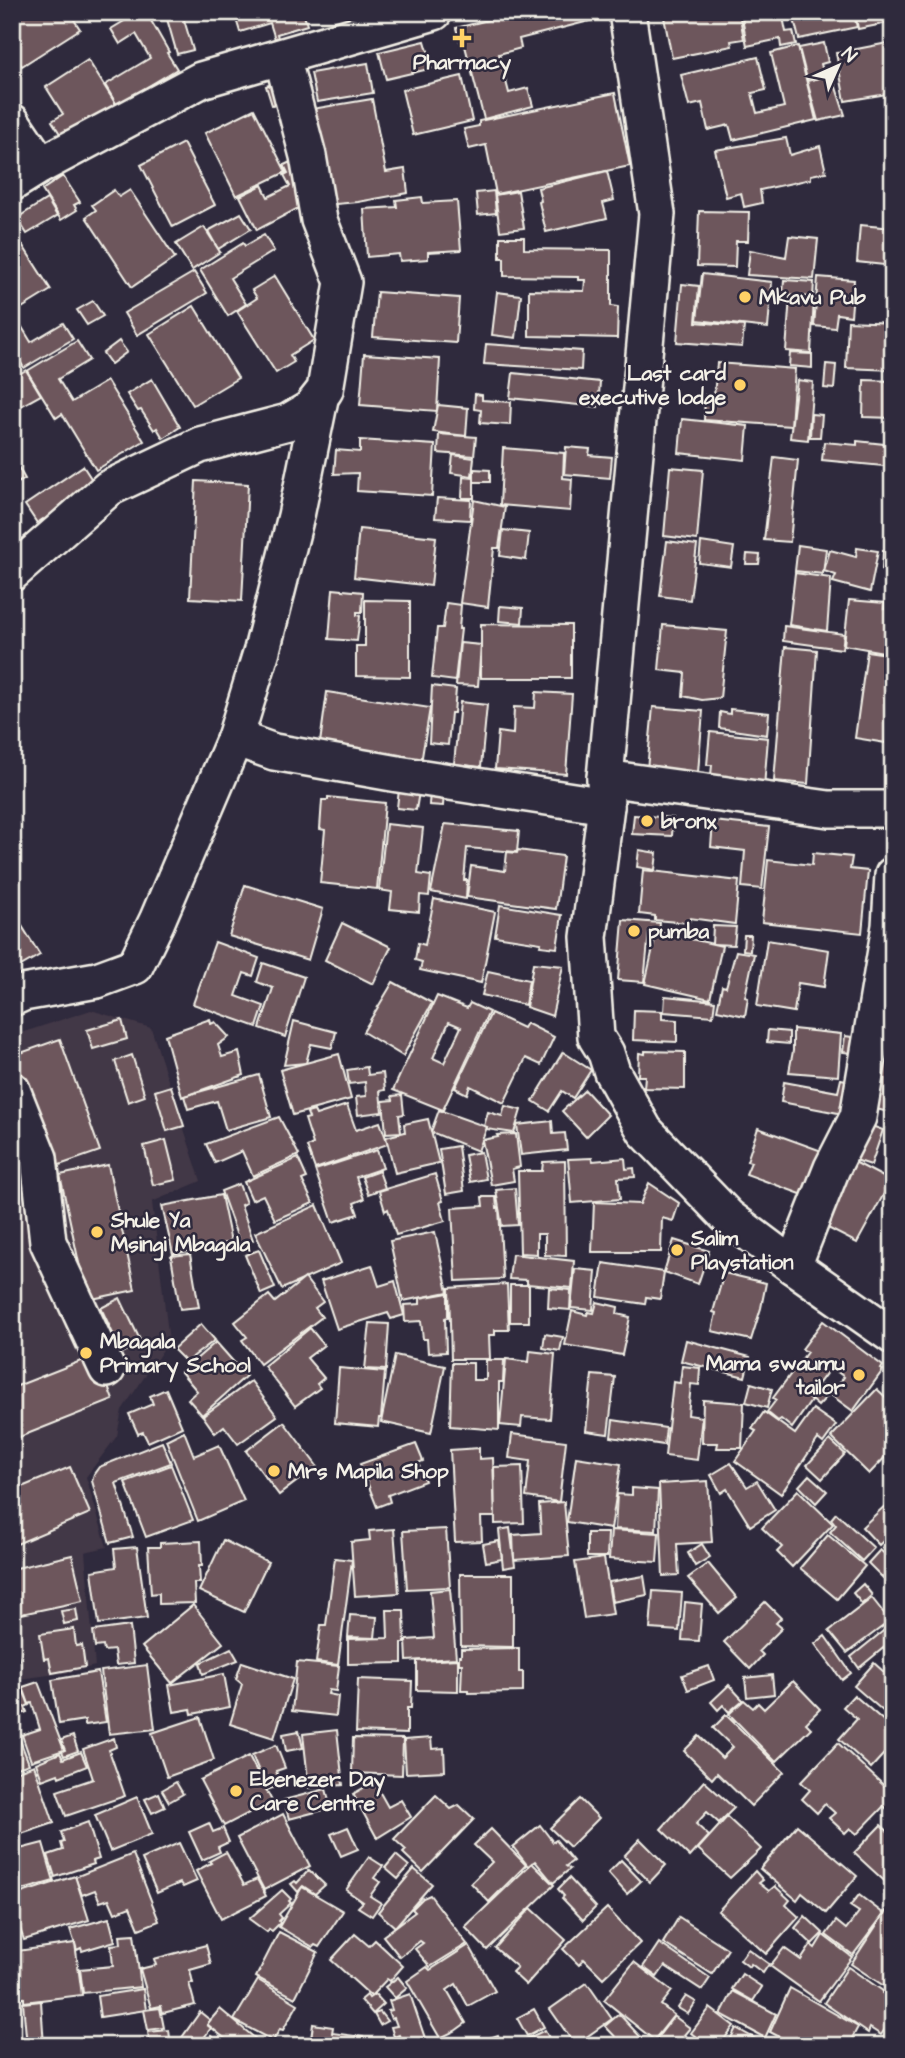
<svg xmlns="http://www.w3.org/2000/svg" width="905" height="2058" viewBox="0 0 905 2058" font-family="'Architects Daughter',sans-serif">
  <rect width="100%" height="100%" fill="#2f2a3d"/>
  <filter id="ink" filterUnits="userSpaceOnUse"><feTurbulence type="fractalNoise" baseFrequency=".0143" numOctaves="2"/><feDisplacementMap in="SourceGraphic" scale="14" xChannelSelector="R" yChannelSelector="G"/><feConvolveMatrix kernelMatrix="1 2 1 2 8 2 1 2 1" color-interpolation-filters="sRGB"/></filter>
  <g filter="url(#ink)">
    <path fill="#423746" d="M91,1010L151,1028L201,1181L152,1202L169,1341L122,1410L117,1436L86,1477L107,1547L85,1552L95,1666L71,1672L12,1680V1036Z"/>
    <g fill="#6d565c" stroke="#f4f1e8" stroke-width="2" fill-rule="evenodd">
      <path d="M12,12H69L80,29L22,66L20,64L12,69Z"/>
      <path d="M139,12H146L169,52L167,53L177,69L117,105L105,85L150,58L136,34L120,44L111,29Z"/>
      <path d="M165,12H186L182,13L193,50L177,54Z"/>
      <path d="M234,12H303L307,25L277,34L278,38L275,39L270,23L240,32Z"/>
      <path d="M520,12H599L601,18L519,39L521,48L499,54L509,93L528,88L533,106L484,119L464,42H460L456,28Z"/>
      <path d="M663,12H739L744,39L731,41L732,46L672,58Z"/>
      <path d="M741,12H782L786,32L793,31L796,44L781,47L780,39L747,46Z"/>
      <path d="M828,12H853L857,27L799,39L794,19Z"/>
      <path d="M855,12H893V22L858,29Z"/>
      <path d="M425,41L433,68L386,79L379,52Z"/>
      <path d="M893,42V93L845,101L836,53Z"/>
      <path d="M824,43L828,62L821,64L824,75L807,79L799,48Z"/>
      <path d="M798,46L816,120L733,140L729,125L708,130L702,103L689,106L681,75L758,57L766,90L752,93L757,113L784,107L771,53Z"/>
      <path d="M88,60L117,106L62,137L52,121L63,114L46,87Z"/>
      <path d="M368,63L373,93L317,102L311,73Z"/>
      <path d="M832,75L845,115L818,121L807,81Z"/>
      <path d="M462,76L472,121L413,135L402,90Z"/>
      <path d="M286,80L292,99L272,105L266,86Z"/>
      <path d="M615,93L630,166L496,194L486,145L469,149L464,129L479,126V121Z"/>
      <path d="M372,99L386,172L405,169L408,193L358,202L325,205L312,109Z"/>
      <path d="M254,109L286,172L236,196L205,133Z"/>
      <path d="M786,138L790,155L820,146L826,172L811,175V179L760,190L762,203L744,207L741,193L726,197L715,150Z"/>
      <path d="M183,143L215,205L173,227L141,165Z"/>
      <path d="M297,159L310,202L257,230L240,196L262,185L268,197L290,186L284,175L288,173L284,165Z"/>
      <path d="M607,171L614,200L603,203L607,218L546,232L539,202L541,201L538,188Z"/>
      <path d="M63,176L80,202L74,205L77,210L61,220L42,190Z"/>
      <path d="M114,190L119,197L130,190L175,258L132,287L86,217L96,210L92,205Z"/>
      <path d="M494,191L496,213L478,215L476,193Z"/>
      <path d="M518,191L524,228L500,231L495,195Z"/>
      <path d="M422,197L423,203L457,201L461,250L428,252V259L400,261L399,254L367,257L364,209L397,207L396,200Z"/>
      <path d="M47,199L57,216L27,234L17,218Z"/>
      <path d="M699,211L749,212L748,241H736L735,267L697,266Z"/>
      <path d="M241,213L251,229L218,249L208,231Z"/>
      <path d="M860,225L893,228V266L857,262Z"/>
      <path d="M204,227L220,252L192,270L176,244Z"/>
      <path d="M264,235L274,251L230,278L246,304L228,316L200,270L243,243L245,246Z"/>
      <path d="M789,236L818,239L814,279L747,275L750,250L786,257Z"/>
      <path d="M500,237H524V249L611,250V306L618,307L617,338L529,336V290L584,291L585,280H578V277L504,276V258H500Z"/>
      <path d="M18,238L51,290L12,314V241Z"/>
      <path d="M194,272L207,293L137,335L124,313Z"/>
      <path d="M702,274L772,282L768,328L697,320Z"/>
      <path d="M275,276L314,340L290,355L294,362L276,373L237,311L257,298L252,290Z"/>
      <path d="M818,277L854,280L851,316L837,314L835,328L814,326Z"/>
      <path d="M784,280L814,282L813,297L783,295Z"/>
      <path d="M682,284L699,286L696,322L744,326L742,347L677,342Z"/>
      <path d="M377,292L459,298L456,343L373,337Z"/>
      <path d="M497,292L521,295L516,338L492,335Z"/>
      <path d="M790,296L814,298L811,353L786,351Z"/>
      <path d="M93,301L103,316L87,325L77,310Z"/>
      <path d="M194,306L238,378L193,405L149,334Z"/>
      <path d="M14,314L31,342L63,323L73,339L24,368L12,348V316Z"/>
      <path d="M848,321L893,323V370L846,368Z"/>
      <path d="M77,341L89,360L58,379L72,402L107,381L144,441L96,470L62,414L56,418L27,371Z"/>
      <path d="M119,341L127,352L111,364L103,353Z"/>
      <path d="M486,344L582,351L581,370L484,364Z"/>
      <path d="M790,353L812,354V368L789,366Z"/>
      <path d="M364,354L440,359L437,411L360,405Z"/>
      <path d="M717,363L795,369L791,426L704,420L705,395L714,396Z"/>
      <path d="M826,364L836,365L834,389L824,388Z"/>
      <path d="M26,370L41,395L12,411V378Z"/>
      <path d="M513,373L600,382L598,407L510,398Z"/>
      <path d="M152,379L180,427L163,438L157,428L154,430L141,410L138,411L127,394Z"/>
      <path d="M797,380L813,382L808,440L790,438Z"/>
      <path d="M864,380L893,381V418L863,417Z"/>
      <path d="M475,394L482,395V400L511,402L510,425L480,423L481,410L474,409Z"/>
      <path d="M438,405L468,408L466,436L433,432Z"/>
      <path d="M811,414L822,415L820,437H810Z"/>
      <path d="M682,419L748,426L745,460L679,453Z"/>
      <path d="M439,434L476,437L474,456L438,453Z"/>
      <path d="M360,440L435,445L432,496L357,491L358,473L334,474L336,450L360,452Z"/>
      <path d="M857,441L893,445V467L822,460L824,442L857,445Z"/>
      <path d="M566,447L590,449L589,455L612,457L610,478L564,474Z"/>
      <path d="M503,448L564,453L563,478L572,479L570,511L500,505Z"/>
      <path d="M453,455L474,458L472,476L451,473Z"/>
      <path d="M12,456L25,479L12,486Z"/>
      <path d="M774,457L798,460L790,542L764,540Z"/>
      <path d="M83,466L98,489L47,524L43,519L37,523L25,505Z"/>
      <path d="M670,467L703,470L697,540L664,536Z"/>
      <path d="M474,469L490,470V482H474Z"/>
      <path d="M463,477L474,478V498H462Z"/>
      <path d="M196,481L248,484L242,601L190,598Z"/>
      <path d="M437,498L471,500L470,520L435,518Z"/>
      <path d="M474,500L505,507L499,548H494L488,607L460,603Z"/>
      <path d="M359,529L436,537L431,586L354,577Z"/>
      <path d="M503,530L529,533L526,560L500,556Z"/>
      <path d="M667,541L697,545L690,600L660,596Z"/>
      <path d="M701,542L734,547L731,567L699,563Z"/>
      <path d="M798,545L826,549L823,574L795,571Z"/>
      <path d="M857,548L878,551L870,592L833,582L836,575L824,571L830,550L856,557Z"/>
      <path d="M883,551L893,552V572L882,571Z"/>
      <path d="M747,554L760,555L759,564H746Z"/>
      <path d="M795,573L831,578L827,631L789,625Z"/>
      <path d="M333,589L363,592L362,612H357V615L360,616L357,641L329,639Z"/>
      <path d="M365,600L410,601V677L356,676V646H365Z"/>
      <path d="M849,600L885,603L884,609L893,610L889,653L844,645Z"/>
      <path d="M446,603L461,605L459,629H461L455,681L432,678L437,628H443Z"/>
      <path d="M500,606L523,608L522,623L499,621Z"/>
      <path d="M481,624L571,625V678H481Z"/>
      <path d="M663,625L727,631L720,698L702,700L683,696L685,673L659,670Z"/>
      <path d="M784,626L844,634L842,649L783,641Z"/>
      <path d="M460,643L481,645L478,686L456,685Z"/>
      <path d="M785,647L817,650L808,784L774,781Z"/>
      <path d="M867,651L893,655V701L886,743L855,738Z"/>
      <path d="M432,686L456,689L454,713H451L448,745L429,743Z"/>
      <path d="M327,692L430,708L421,763L319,750Z"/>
      <path d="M536,692L572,694L566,774L495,769L498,732L513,734L514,707L535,708Z"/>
      <path d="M460,702L487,705L481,767L454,764Z"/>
      <path d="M653,707L703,711L697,785L646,780Z"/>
      <path d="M730,709L769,713L767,735L719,728L720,712L730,714Z"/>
      <path d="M710,732L768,738L764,787L710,785L712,765H707Z"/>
      <path d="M399,789L419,792L416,810L397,808Z"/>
      <path d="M430,792L444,793L443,806L429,805Z"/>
      <path d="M328,797L385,803L377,889L320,883L325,830L320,829L322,800H328Z"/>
      <path d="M634,815L673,818L672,836L632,834Z"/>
      <path d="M713,821L769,827L762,889L742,887L745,851L711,847Z"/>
      <path d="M386,824L423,828L418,874L431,876L429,896L420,895L419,912L390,909L392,892L379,890Z"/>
      <path d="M445,824L519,831L517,852L467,848L464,880H467L466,899L431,892Z"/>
      <path d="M518,850L563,856L556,909L467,897L471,866L505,871L507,852L517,853Z"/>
      <path d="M639,850L657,853L655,870L637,867Z"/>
      <path d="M813,853L852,857L850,869L868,871L862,933L762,922L768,860L812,865Z"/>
      <path d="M643,870L739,881L735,924L690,918L689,923L655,920V916L639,914Z"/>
      <path d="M245,885L323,909L308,960L229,936Z"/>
      <path d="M434,899L495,912L481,983L420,970L422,962L415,960L418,943L425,945Z"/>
      <path d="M500,905L562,915L557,948L540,946L541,943L495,936Z"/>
      <path d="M12,910L40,955L12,971Z"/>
      <path d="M623,920L660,923L659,933L649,932L644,982L618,980Z"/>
      <path d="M342,923L391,947L373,984L325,960Z"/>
      <path d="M713,926L736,927L734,945L712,944Z"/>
      <path d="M660,932L722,946L710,999L645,984L656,934L659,935Z"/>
      <path d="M744,935H751L750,951L743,950Z"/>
      <path d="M767,940L829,950L824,987L798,983L794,1012L757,1006Z"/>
      <path d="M215,942L259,958L253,976L244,973L236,996L264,1006L257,1027L193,1004Z"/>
      <path d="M736,951L754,954L745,997L748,998L745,1016L717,1010L722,986L726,987Z"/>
      <path d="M263,963L304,977L285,1037L260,1028L273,988L257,982Z"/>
      <path d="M533,963L563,966L552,1016L526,1007Z"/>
      <path d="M488,971L529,980L525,1005L482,995Z"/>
      <path d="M393,982L432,1003L403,1056L363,1032Z"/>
      <path d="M437,996L467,1008L470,1003L489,1012L443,1110L393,1090ZM449,1022L461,1027L444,1063L433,1058Z"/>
      <path d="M665,996L715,1001L713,1016L664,1012Z"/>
      <path d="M634,1010L662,1011V1019L677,1020V1042L633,1040Z"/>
      <path d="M491,1013L523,1028L526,1023L554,1037L541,1065L526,1058L504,1103L470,1086L467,1094L455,1088Z"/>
      <path d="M210,1019L211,1024L215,1022L229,1037L218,1045L222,1057L239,1052L244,1075L182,1097L165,1035Z"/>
      <path d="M122,1020L127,1039L93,1049L87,1030Z"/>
      <path d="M294,1021L336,1032L332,1048L311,1044L306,1063L284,1065Z"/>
      <path d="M793,1029L841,1034L838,1076L789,1072L793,1051Z"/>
      <path d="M768,1030L789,1032V1044L767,1042Z"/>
      <path d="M845,1036L868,1039L866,1055L843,1052Z"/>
      <path d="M60,1039L100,1151L51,1168L12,1056Z"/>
      <path d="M873,1039L893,1043V1113L863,1106Z"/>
      <path d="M645,1051L685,1052V1089L644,1088L645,1076H638L639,1053L645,1054Z"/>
      <path d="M563,1052L591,1070L573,1098L562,1091L549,1111L533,1101Z"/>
      <path d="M339,1054L351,1099L293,1115L280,1070Z"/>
      <path d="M132,1055L145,1096L128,1102L115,1061Z"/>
      <path d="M367,1067L368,1075L383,1073L385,1090L380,1091L382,1112L358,1115L356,1097L366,1096L365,1082L349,1084L347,1070Z"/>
      <path d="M259,1075L271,1117L226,1130L217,1101L188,1109L184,1096Z"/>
      <path d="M841,1079L860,1083L854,1116L781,1102L784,1082L838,1092Z"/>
      <path d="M171,1086L184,1126L167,1131L155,1091Z"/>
      <path d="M585,1090L608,1115L586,1137L562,1111Z"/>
      <path d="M402,1095L404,1114L399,1115L401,1132L386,1133L383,1101L393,1100L392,1096Z"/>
      <path d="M347,1105L356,1130L380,1122L388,1144L315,1169L307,1147L313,1144L305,1119L309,1118L307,1113L314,1111L316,1115Z"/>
      <path d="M505,1106L521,1110L514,1133L486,1129L487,1127L484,1126L488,1112L502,1116Z"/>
      <path d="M439,1110L487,1127L478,1151L431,1132Z"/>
      <path d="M279,1117L299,1155L253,1176L242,1151L215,1163L206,1144Z"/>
      <path d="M428,1119L439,1163L395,1173L386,1137L405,1132L404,1124Z"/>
      <path d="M552,1121L553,1134L565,1133L567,1150L521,1155L517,1125Z"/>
      <path d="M858,1121L883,1130L871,1165L846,1157Z"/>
      <path d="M758,1128L833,1155L817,1200L746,1174L751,1162L747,1161Z"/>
      <path d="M516,1134L520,1167L512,1169L514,1181L491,1185L482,1140L498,1137L497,1135Z"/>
      <path d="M166,1140L176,1180L153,1185L144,1146Z"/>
      <path d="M458,1146L464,1191L446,1194L439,1149Z"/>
      <path d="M377,1150L383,1168L356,1177L364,1199L354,1203L358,1214L333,1222L315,1170Z"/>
      <path d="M481,1152L486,1179L470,1182L465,1155Z"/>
      <path d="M298,1158L307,1178L302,1180L313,1203L275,1220L263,1195L252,1200L244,1182Z"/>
      <path d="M592,1158L593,1161L625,1158L626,1169L634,1168L635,1177L618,1178L620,1199L572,1203L568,1159Z"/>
      <path d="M847,1158L891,1181L857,1243L816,1222Z"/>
      <path d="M565,1161L566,1256L545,1255V1234H537V1254L520,1253L518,1171H542L543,1162Z"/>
      <path d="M108,1165L135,1290L87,1300L60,1175Z"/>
      <path d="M379,1171L385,1188L368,1194L362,1177Z"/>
      <path d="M435,1174L443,1201L440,1202L445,1221L396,1235L388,1209L385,1211L379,1191Z"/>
      <path d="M649,1183L679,1203L673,1221L662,1218L661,1252H592L594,1202L640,1204Z"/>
      <path d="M239,1184L246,1203L241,1205L253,1240L240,1244L221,1191Z"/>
      <path d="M515,1188L518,1225L502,1226L496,1190Z"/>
      <path d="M221,1195L231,1242L173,1254L162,1206Z"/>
      <path d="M482,1197H496L497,1208H499L503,1279L456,1281L452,1208L483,1206Z"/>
      <path d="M317,1205L341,1263L282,1289L255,1233Z"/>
      <path d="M435,1232L448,1292L403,1301L390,1241Z"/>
      <path d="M674,1240L709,1251L698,1284L664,1272Z"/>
      <path d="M259,1250L275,1288L261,1294L245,1255Z"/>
      <path d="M190,1254L199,1307L180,1309L171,1256Z"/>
      <path d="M512,1254L574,1261L572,1288L527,1284V1280L509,1279Z"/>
      <path d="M603,1263L664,1272L660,1299L646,1297L645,1304L598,1297Z"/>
      <path d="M372,1265L379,1286L395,1281L404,1315L391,1319L388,1313L337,1329L321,1281Z"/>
      <path d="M575,1269L596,1271L593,1310L571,1308Z"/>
      <path d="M724,1273L766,1283L761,1308L751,1340L712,1331L716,1313L713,1312Z"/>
      <path d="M305,1278L323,1302L315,1308L322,1317L260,1364L242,1340L247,1337L235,1322L269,1295L275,1302Z"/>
      <path d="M507,1284L509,1330H495V1335H489L490,1359H451L449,1288Z"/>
      <rect x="510" y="1285" width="19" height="37"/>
      <path d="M549,1288L571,1290L570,1310L548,1308Z"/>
      <path d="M448,1293V1317L445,1318L446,1352L428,1353L427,1339H423L421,1321L405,1322L404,1305L420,1304V1298Z"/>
      <path d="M120,1298L142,1344L122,1353L101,1308Z"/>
      <path d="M597,1302L618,1307L617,1314L630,1317L622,1355L565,1345L572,1311L587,1315L588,1312L594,1313Z"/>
      <path d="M823,1321L883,1366L881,1369L883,1370L853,1411L831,1395L844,1377L831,1367L808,1398L811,1401L792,1428L781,1419L778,1421L767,1412L776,1400L773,1398L807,1352L802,1349Z"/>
      <path d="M370,1323L389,1324L386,1370L365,1369Z"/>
      <path d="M201,1324L215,1340L186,1362L173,1349Z"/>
      <path d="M310,1328L324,1345L307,1358L324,1378L317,1384L320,1388L295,1406L264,1366Z"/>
      <path d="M545,1334L563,1337L560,1351L543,1348Z"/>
      <path d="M686,1340L750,1357L745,1377L681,1361Z"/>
      <path d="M216,1342L246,1376L202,1415L188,1399L197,1391L181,1372Z"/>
      <path d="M530,1351L555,1354L550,1419L522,1417L521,1427L500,1425L506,1359L529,1362Z"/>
      <path d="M96,1355L113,1400L12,1440V1388Z"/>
      <path d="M395,1355L445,1366L431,1433L381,1422Z"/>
      <path d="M486,1360H504L503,1382H499V1430L450,1426L452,1363H473V1380H486Z"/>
      <path d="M682,1366L700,1368L699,1385L691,1384L688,1415L702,1417L697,1460L665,1456L673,1382L680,1383Z"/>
      <path d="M339,1368L385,1372L381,1418H379L378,1427L335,1423Z"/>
      <path d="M592,1375L615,1377L608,1434L586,1431Z"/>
      <path d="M251,1381L277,1416L238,1444L224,1426L215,1433L203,1416Z"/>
      <path d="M751,1383L772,1389L767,1408L746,1402Z"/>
      <path d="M822,1386L830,1393L818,1406L810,1399Z"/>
      <path d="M166,1389L182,1427L148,1442L143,1432L138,1434L129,1414L153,1404L150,1396Z"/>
      <path d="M877,1389L893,1404V1449L869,1474L831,1437Z"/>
      <path d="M703,1400L744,1403L742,1448H717L718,1443H702Z"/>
      <path d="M813,1409L836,1425L823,1443L818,1439L781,1494L735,1461L756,1431L752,1429L764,1412L795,1434Z"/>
      <path d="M613,1420L666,1428L664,1445L611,1437Z"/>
      <path d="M284,1422L317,1466L279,1495L246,1451Z"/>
      <path d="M184,1431L194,1456L219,1445L244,1501L198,1521L166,1440Z"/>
      <path d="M512,1434L566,1441L559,1502L526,1497L530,1461L509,1458Z"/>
      <path d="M830,1440L845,1454L822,1479L807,1465Z"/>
      <path d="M162,1442L171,1463L116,1483L133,1537L110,1543L92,1481L94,1474L99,1467Z"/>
      <path d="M416,1444L423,1461L418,1463L425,1481L388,1495L390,1502L377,1507L360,1464Z"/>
      <path d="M479,1448V1459L493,1458L495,1517H481L482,1541L455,1542L450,1450Z"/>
      <path d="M576,1457L621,1464L611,1529L567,1522Z"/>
      <path d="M731,1463L747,1487L757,1481L775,1510L750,1526L727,1489L721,1493L711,1475Z"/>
      <path d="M171,1465L193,1520L146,1537L125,1482Z"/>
      <path d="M522,1466L524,1523L495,1524L494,1467Z"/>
      <path d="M70,1467L90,1513L12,1546V1491Z"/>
      <path d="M809,1475L827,1491L816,1503L799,1486Z"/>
      <path d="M708,1481L712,1542L677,1544L679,1575L663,1576L659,1484Z"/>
      <path d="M632,1488L658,1490L656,1531L615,1529L617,1494L632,1495Z"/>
      <path d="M798,1490L833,1524L792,1567L777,1552L782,1547L762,1528Z"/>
      <path d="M893,1495V1532L879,1545L862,1527L888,1503L886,1501Z"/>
      <path d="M564,1502L569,1556L514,1560L513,1535L541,1533L539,1504Z"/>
      <path d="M836,1513L874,1548L862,1561L830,1532L836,1525L831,1519Z"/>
      <path d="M510,1528L515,1566L503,1568L499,1530Z"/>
      <path d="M394,1529L399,1593L355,1596L351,1542L370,1540L369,1531Z"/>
      <path d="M446,1529L450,1587L407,1589L403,1531Z"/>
      <path d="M611,1530L659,1533L657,1562L609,1559Z"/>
      <path d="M587,1533H608L607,1557H587Z"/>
      <path d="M828,1535L865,1566L837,1599L800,1568Z"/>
      <path d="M893,1536V1558L883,1548Z"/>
      <path d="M223,1540L268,1562L244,1612L199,1591Z"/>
      <path d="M201,1541L202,1566H199L200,1583H194L195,1603L159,1604V1593L151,1594L148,1547H160V1543Z"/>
      <path d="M499,1541L502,1559L486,1562L483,1544Z"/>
      <path d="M702,1544L710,1557L695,1566L688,1553Z"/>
      <path d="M137,1547L147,1618L99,1624L92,1571L116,1567L114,1549Z"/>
      <path d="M880,1550L893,1561V1588L868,1563Z"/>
      <path d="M72,1555L83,1601L12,1616V1569Z"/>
      <path d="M335,1558L352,1560L338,1665L316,1662L321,1625H326Z"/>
      <path d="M604,1558L613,1614L584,1618L575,1562Z"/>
      <path d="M708,1563L737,1598L719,1613L688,1578Z"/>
      <path d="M460,1574H513V1647L461,1646Z"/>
      <path d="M644,1576L647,1595L612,1602L609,1582Z"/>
      <path d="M863,1584L872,1595L862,1604L853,1593Z"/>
      <path d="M450,1589L456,1658L407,1661L406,1640L434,1638L430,1591Z"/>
      <path d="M653,1591L682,1593L679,1631L650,1629Z"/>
      <path d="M872,1598L890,1621L847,1653L829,1631Z"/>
      <path d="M685,1602L702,1604L699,1641L682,1640Z"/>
      <path d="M765,1602L781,1618L776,1623L782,1628L759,1651L763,1655L750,1669L724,1642Z"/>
      <path d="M193,1605L223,1643L172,1683L142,1647Z"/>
      <path d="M76,1609L78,1621L64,1624L61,1611Z"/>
      <path d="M387,1610H404L405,1643H402V1663L348,1664V1639L388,1638Z"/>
      <path d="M350,1615L377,1617L375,1638L348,1637Z"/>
      <path d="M893,1623V1640L859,1668L851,1657Z"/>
      <path d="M130,1626L134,1663L116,1665L114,1650L104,1651L103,1646L95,1647L93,1631Z"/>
      <path d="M74,1629L76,1646L82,1645L85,1667L52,1673L49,1658L44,1659L40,1634Z"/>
      <path d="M15,1636L19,1660L12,1661V1637Z"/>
      <path d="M825,1636L851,1673L842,1680L815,1644Z"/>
      <path d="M231,1648L238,1660L203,1674L200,1663Z"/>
      <path d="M519,1648V1672H523V1692L469,1693V1690H461L462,1664H459V1656H461V1649Z"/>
      <path d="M458,1659V1691L417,1690V1661Z"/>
      <path d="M242,1662L293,1679L274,1738L230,1724L242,1684L236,1679Z"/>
      <path d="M297,1662L339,1666L336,1691L329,1690L328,1694L338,1696L336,1716L292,1711Z"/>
      <path d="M874,1663L893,1680L891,1718L854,1686Z"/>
      <path d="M147,1665L155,1729L109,1734L101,1671Z"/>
      <path d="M709,1666L714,1680L688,1690L682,1675Z"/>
      <path d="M98,1672L106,1722L85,1725V1720L59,1724L52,1680Z"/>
      <path d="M224,1674L230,1707L192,1714L191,1709L174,1712L169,1685Z"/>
      <path d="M772,1675L774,1694L747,1697L745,1678Z"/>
      <path d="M358,1679L412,1681L411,1708H407V1734L356,1732Z"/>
      <path d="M793,1681L820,1709L806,1723L811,1728L776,1762L729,1714L744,1700L753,1708L758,1703L764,1709Z"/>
      <path d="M38,1682L64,1750L31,1761L22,1735L40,1729L32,1703L29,1704L23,1687Z"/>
      <path d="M729,1685L743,1700L729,1712L723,1705L718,1710L711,1702Z"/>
      <path d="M22,1687L29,1705L25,1707L27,1712L12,1718V1690Z"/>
      <path d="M854,1695L893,1729V1744L871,1768L839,1739L857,1719L843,1707Z"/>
      <path d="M726,1715L784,1772L751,1806L717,1773L712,1779L684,1751L699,1736L722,1758L733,1747L713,1728Z"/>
      <path d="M200,1717L214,1760L167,1777L152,1733Z"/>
      <path d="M12,1719L29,1764L12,1770Z"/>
      <path d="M337,1730L343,1785L309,1788L303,1734Z"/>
      <path d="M299,1731L303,1748L286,1751L283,1734Z"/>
      <path d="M73,1736L78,1751L64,1756L62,1751L65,1750L61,1740Z"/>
      <path d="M114,1738L116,1747L109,1750L125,1796L66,1816L57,1791L93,1779L83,1749Z"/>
      <path d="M353,1738L403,1739L402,1775L352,1773Z"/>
      <path d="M431,1738L432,1749L444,1748L445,1771L406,1773L404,1740Z"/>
      <path d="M838,1743L893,1794V1810L890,1812L884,1806L857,1834L850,1828L845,1833L829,1818L835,1813L825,1804L817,1813L802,1799L810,1790L801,1782Z"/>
      <path d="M276,1745L285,1768L276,1771L281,1785L267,1790L252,1755Z"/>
      <path d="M81,1752L87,1766L59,1777L58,1774L42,1780L36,1763L60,1753L63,1759Z"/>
      <path d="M249,1756L272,1801L224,1826L200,1780Z"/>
      <path d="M34,1765L54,1823L12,1837V1773Z"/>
      <path d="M704,1781L734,1808L719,1823L707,1812L696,1824L709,1836L690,1857L661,1829Z"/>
      <path d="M176,1782L183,1794L169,1802L162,1790Z"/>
      <path d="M374,1782L388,1807L401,1800L411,1817L377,1838L353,1794Z"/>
      <path d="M326,1789L331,1808L289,1819L284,1800Z"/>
      <path d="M159,1793L165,1807L152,1813L145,1799Z"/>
      <path d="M436,1795L451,1809L459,1805L474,1819L423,1872L403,1853L406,1850L394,1839Z"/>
      <path d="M137,1797L152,1834L110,1851L95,1815Z"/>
      <path d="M580,1799L599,1818L570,1847L550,1828Z"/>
      <path d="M283,1814L310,1866L264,1890L237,1838Z"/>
      <path d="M727,1817L761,1849L730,1878L698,1849Z"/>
      <path d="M88,1822L99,1859L93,1861L94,1864L55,1877L48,1855L63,1850L61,1843L64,1842L61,1832Z"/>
      <path d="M209,1823L213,1832L223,1828L229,1842L218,1847L220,1852L202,1860L189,1832Z"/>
      <path d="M540,1825L553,1842L556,1840L573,1861L566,1866L570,1869L553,1883L535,1861L528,1866L513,1847Z"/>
      <path d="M797,1825L857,1876L826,1913L802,1893L797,1900L760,1869Z"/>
      <path d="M881,1825L893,1836L892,1888L854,1853Z"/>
      <path d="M348,1827L358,1849L341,1856L331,1834Z"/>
      <path d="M491,1829L526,1865L489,1902L471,1883L492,1862L474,1845Z"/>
      <path d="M640,1839L666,1865L650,1882L624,1856Z"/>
      <path d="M43,1843L54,1881L12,1893V1851Z"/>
      <path d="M179,1843L197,1881L183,1887L180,1883L157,1893L142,1859Z"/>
      <path d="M226,1852L244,1885L257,1879L266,1896L221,1919L196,1871L211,1863L209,1861Z"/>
      <path d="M133,1854L159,1921L139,1929L130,1907L115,1913L109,1899L100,1902L95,1890L82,1895L75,1877Z"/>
      <path d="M396,1855L409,1866L398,1879L385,1868Z"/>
      <path d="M369,1857L383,1866L374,1878L380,1882L370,1896L381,1903L372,1916L358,1907L363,1902L346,1890Z"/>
      <path d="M621,1860L641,1881L627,1894L608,1873Z"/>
      <path d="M532,1863L554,1885L487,1950L465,1927Z"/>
      <path d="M414,1869L432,1884L395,1927L378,1912Z"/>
      <path d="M309,1870L325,1885L315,1894L303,1886L298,1892L291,1884L295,1881L297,1883Z"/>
      <path d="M755,1871L763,1880L759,1883L769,1891L775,1886L790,1900L786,1905L799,1917L766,1954L718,1911Z"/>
      <path d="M75,1876L89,1920L24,1940L17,1920L13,1921L12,1918V1896Z"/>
      <path d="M569,1878L596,1907L583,1920L562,1898L564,1896L558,1889Z"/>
      <path d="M302,1887L343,1911L319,1947L315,1945L313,1947L279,1927Z"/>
      <path d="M282,1890L291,1899L289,1901L291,1903L279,1914L282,1918L279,1921L280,1923L272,1931L269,1929L267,1932L249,1919Z"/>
      <path d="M430,1895L467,1944L430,1967L415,1949L423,1943L420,1941L400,1957L383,1936L415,1912L412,1909L423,1898Z"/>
      <path d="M859,1895L884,1914L853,1955L826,1935L836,1921L846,1929L859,1912L850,1906Z"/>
      <path d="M892,1902H893V1992L851,1964Z"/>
      <path d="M531,1908L566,1940L526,1985L512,1972L517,1967L495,1948Z"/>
      <path d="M607,1908L640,1943L603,1978L584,1959L579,1965L563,1949Z"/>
      <path d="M805,1916L823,1933L812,1944L795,1928Z"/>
      <path d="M679,1917L728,1949L712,1974L663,1943Z"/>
      <path d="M109,1918L115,1941L82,1951L81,1948L77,1950L70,1929Z"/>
      <path d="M279,1932L318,1952L295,1998L256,1977Z"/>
      <path d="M134,1934L141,1987L83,1993L80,1969L113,1966L111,1945L121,1944L120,1935Z"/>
      <path d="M355,1934L369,1946L375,1940L403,1966L390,1981L387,1979L371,1996L331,1960Z"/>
      <path d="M823,1935L852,1957L819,2001L770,1966L784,1948L801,1960L811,1945L815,1948Z"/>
      <path d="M75,1943L82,1995L24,2002V1998L18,1999L15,1981H21L17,1951Z"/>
      <path d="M659,1943L710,1978L702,1990L665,1966L657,1977L643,1967Z"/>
      <path d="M206,1945L211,1964L190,1970L193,1983H189L195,2005L163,2013L161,2006L151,2008L140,1969L156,1965L154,1959Z"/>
      <path d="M469,1945L495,1991L468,2006L456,1984L447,1990L466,2023L455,2031L440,2038L407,1981L427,1967L430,1970Z"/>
      <path d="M748,1949L769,1964L763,1973L751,1964L749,1967L740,1960Z"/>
      <path d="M634,1962L672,1991L661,2005L674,2015L654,2040L604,2000Z"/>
      <path d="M848,1967L883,1991L882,1993L893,2000V2017L881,2035L870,2028L868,2033L824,2003Z"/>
      <path d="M742,1974L762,1987L753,2001L732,1989Z"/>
      <path d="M398,1977L407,1988L395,1998L385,1987Z"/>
      <path d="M258,1980L298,2004L283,2030L280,2029L273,2041L234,2020Z"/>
      <path d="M587,1983L612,2019L575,2045L550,2009Z"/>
      <path d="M790,1988L858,2027L848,2046H797L770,2032Z"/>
      <path d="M143,1989L146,2010L100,2017L97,1996Z"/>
      <path d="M733,1991L776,2014L765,2038L721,2014Z"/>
      <path d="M375,1994L384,2004L373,2014L361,2000L367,1995L369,1998Z"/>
      <path d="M410,1994L427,2044L422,2046H403L399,2035L394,2037L391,2027L397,2026L394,2018L391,2019L388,2011L392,2010L389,2001Z"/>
      <path d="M686,1996L696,2002L688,2014L678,2008Z"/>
      <path d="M41,2001L44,2046H27L23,2003Z"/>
      <path d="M160,2008L164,2028L148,2030L144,2010Z"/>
      <path d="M710,2008L734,2026L719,2046H708L691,2033Z"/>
      <path d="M220,2009L256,2039L250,2046H234L207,2024Z"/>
      <path d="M534,2009L544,2027L527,2036L517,2018Z"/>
      <path d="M200,2012L210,2020L207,2025L211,2028L198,2046H182L178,2043Z"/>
      <path d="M380,2012L387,2021L380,2025L374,2014Z"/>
      <path d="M619,2014L647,2044L645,2046H624L605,2026Z"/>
      <path d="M674,2016L690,2028L684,2035L691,2041L688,2046H659L654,2042Z"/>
      <path d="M313,2024L333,2027L332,2033L363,2037L362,2046H310Z"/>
      <path d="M736,2028L761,2042L758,2046H727Z"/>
      <path d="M169,2030L171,2046H150L148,2032Z"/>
      <path d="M545,2030L553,2046H512Z"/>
      <path d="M893,2030V2046H883L881,2044Z"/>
      <path d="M498,2035L502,2046H466Z"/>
      <path d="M211,2036L224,2046H204Z"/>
    </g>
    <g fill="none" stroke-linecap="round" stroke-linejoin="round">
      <g stroke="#f4f1e8" stroke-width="40">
        <g id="minor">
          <path d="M627,12L657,214L605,778L606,806L589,937L596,1037L606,1053L612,1072L645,1131L728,1217L793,1266L893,1336"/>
          <path d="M12,122L41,165"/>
          <path d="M12,183L41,165L201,80L434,12"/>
          <path d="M12,573L109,488L200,445L288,422L310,409L325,390L343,282L319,220L308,156L282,57"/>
          <path d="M235,738L274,752L398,774L606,806"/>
          <path d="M605,778L829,809H893"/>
          <path d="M12,998L23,993L97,980L135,966L157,921L235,738L262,650L296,516L320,399"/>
          <path d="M12,1090L39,1158L48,1242L107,1369"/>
          <path d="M793,1266L832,1168L858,1117L890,926L893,875"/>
        </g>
      </g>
      <use href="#minor" stroke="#2f2a3d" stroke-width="35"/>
    </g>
  </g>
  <g fill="#ffd166" stroke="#2f2a3d" stroke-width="2.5">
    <path d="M458.5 27.5h7v7h7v7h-7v7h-7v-7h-7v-7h7z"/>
    <circle cx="745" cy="297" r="7"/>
    <circle cx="740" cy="385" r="7"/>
    <circle cx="647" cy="821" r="7"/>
    <circle cx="634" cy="931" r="7"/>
    <circle cx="97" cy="1232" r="7"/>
    <circle cx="677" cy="1250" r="7"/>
    <circle cx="86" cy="1353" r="7"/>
    <circle cx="859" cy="1375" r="7"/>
    <circle cx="274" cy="1471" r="7"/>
    <circle cx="236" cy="1791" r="7"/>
  </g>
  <g text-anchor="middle" stroke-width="5" stroke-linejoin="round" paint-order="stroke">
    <g font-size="21" font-weight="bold" fill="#f4f1e8" stroke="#2f2a3d" text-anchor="start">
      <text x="462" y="69" text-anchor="middle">Pharmacy</text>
      <text x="759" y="304">Mkavu Pub</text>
      <text x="726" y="380" text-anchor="end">Last card<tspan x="726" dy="24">executive lodge</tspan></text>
      <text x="661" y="828">bronx</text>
      <text x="648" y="938">pumba</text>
      <text x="111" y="1227">Shule Ya<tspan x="111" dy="24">Msingi Mbagala</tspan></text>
      <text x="691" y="1245">Salim<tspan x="691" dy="24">Playstation</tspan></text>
      <text x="100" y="1348">Mbagala<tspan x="100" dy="24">Primary School</tspan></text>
      <text x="845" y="1370" text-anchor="end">Mama swaumu<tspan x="845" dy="24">tailor</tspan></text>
      <text x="288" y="1478">Mrs Mapila Shop</text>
      <text x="250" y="1786">Ebenezer Day<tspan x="250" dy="24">Care Centre</tspan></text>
    </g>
  </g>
  <rect width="905" height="2058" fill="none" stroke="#2f2a3d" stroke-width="42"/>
  <rect x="21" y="21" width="863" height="2016" fill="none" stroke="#f4f1e8" stroke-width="2.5" filter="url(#ink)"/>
  <g transform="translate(838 66) rotate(45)" stroke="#2f2a3d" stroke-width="5" paint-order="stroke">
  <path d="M0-5L12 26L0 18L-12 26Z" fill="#f4f1e8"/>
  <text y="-10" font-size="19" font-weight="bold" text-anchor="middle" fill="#f4f1e8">N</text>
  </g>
</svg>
